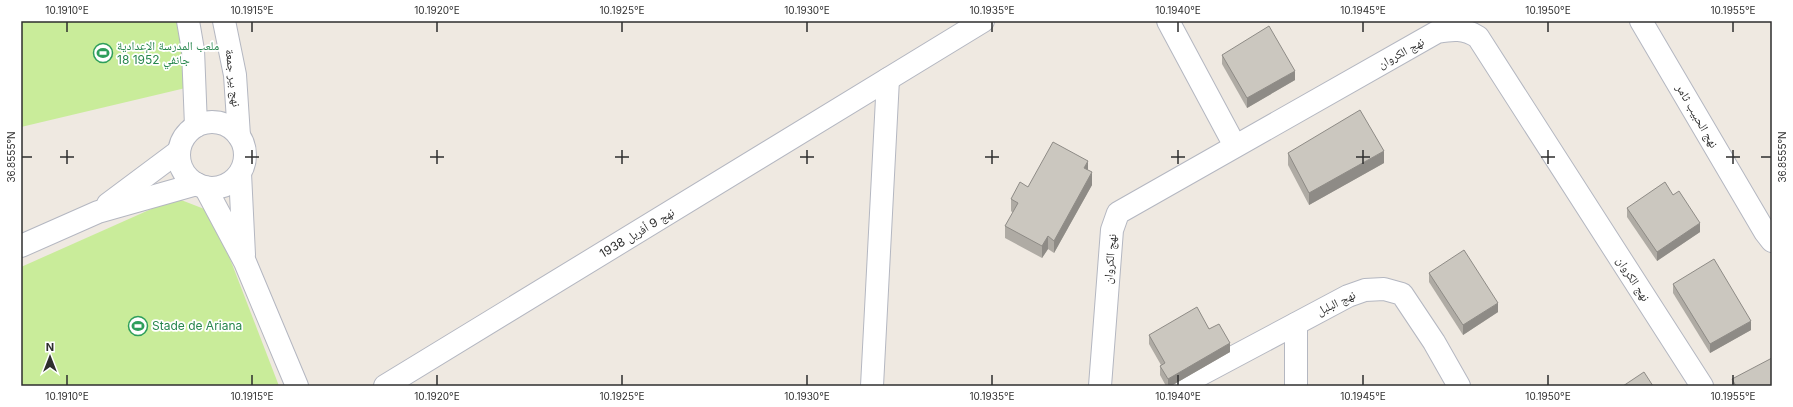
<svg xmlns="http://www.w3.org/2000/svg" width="1793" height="407" viewBox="0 0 1793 407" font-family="Inter,'Noto Naskh Arabic',sans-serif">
  <rect width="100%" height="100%" fill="#efe9e1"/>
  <g fill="#c9ec9a">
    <path d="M21,21H178L194,86L21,127Z"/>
    <path d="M176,198L212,212L279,386H21V267Z"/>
  </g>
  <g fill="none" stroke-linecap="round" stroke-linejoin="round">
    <g stroke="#b4b7c1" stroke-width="24">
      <g id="street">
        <path d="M188,21L193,50L196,126"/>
        <path d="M224,21L235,75L239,136"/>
        <path d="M1168,21L1235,146"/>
        <path d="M1641,21L1765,232L1772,241"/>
        <circle cx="212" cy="155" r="33"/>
        <path d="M240,173L244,255"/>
        <path d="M205,187L245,262L297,386"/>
        <path d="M108,204L179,151"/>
        <path d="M21,246L98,212L197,184"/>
        <path d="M1296,324V386"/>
        <path d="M385,386L983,21"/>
        <path d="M872,386L888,79"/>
        <path d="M1100,386L1112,230L1118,213L1437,32C1453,29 1464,28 1478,37L1702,386"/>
        <path d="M1179,386L1348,296L1365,290L1384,289L1402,294L1434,342L1459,386"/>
      </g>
    </g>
    <use href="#street" stroke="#fff" stroke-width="22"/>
  </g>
  <g fill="#afaba4">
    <path d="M1222,55L1295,80L1247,108L1222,64Z"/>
    <path d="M1288,153L1384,163L1309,205L1288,165Z"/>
    <path d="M1088,170L1092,185L1054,253L1048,249L1042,258L1005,238V226L1013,213L1011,211V199L1028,187Z"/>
    <path d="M1673,195L1700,232L1657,261L1627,217V208Z"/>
    <path d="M1429,273L1498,312L1463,335L1429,282Z"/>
    <path d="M1673,284L1751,330L1710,353L1673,293Z"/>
    <path d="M1209,329L1230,352L1171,386H1166L1160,375V366L1161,365L1149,344V335Z"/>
    <path d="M1732,379L1772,386H1732Z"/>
  </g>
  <g fill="#8e8b86">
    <path d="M1295,71V80L1247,108V98Z"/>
    <path d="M1384,151V163L1309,205V193Z"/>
    <path d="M1088,161V173L1084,168Z"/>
    <path d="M1092,172V185L1054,253V241Z"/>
    <path d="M1700,223V232L1657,261V252Z"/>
    <path d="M1048,236V249L1042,258V246Z"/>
    <path d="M1498,303V312L1463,335V325Z"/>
    <path d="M1751,321V330L1710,353V344Z"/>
    <path d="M1230,343V352L1171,386H1168V379Z"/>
  </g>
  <g fill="#cbc7bf" stroke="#8e8b86">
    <path d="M1269,26L1295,71L1247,98L1222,55Z"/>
    <path d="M1360,110L1384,151L1309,193L1288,153Z"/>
    <path d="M1053,142L1088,161L1084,168L1092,172L1054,241L1048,236L1042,246L1005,226L1018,203L1011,199L1020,182L1028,187Z"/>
    <path d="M1665,182L1673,195L1679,191L1700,223L1657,252L1627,208Z"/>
    <path d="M1464,250L1498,303L1463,325L1429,273Z"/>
    <path d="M1714,259L1751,321L1710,344L1673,284Z"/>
    <path d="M1197,307L1209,329L1219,324L1230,343L1168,379L1160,366L1165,363L1149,335Z"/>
    <path d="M1772,358V386H1736L1732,379Z"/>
    <path d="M1644,372L1653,386H1623Z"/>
  </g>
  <path fill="none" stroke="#2e2e2e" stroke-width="1.5" d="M67,22V32M252,22V32M437,22V32M622,22V32M807,22V32M992,22V32M1178,22V32M1363,22V32M1548,22V32M1733,22V32M67,150V164M252,150V164M437,150V164M622,150V164M807,150V164M992,150V164M1178,150V164M1363,150V164M1548,150V164M1733,150V164M22,157H32M60,157H74M245,157H259M430,157H444M615,157H629M800,157H814M985,157H999M1171,157H1185M1356,157H1370M1541,157H1555M1726,157H1740M1761,157H1771M67,375V385M252,375V385M437,375V385M622,375V385M807,375V385M992,375V385M1178,375V385M1363,375V385M1548,375V385M1733,375V385"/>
  <defs>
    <g id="stadium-ring" transform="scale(1)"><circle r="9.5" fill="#fff" stroke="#2e9e5b" stroke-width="1.5"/><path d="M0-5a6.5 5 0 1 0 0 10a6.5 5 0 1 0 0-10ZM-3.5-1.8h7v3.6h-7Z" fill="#2e9e5b"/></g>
  </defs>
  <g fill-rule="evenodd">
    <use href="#stadium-ring" x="103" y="53"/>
    <use href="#stadium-ring" x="138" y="326"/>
  </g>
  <g text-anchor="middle" stroke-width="3.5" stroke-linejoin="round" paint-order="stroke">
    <g font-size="12" fill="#27864d" stroke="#fff" text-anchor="start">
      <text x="117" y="50">ملعب المدرسة الإعدادية<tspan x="117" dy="14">18 جانفي 1952</tspan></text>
      <text x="152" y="330">Stade de Ariana</text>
    </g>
    <g font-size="12" fill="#2e2e2e" stroke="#fff">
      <text transform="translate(1401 53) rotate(-29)" y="4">نهج الكروان</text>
      <text transform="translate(233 78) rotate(83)" y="4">نهج بير جمعة</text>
      <text transform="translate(1697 116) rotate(60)" y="4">نهج الحبيب ثامر</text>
      <text transform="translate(637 233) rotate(-31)" y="4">نهج 9 أفريل 1938</text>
      <text transform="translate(1110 259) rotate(-85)" y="4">نهج الكروان</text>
      <text transform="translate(1633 279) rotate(57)" y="4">نهج الكروان</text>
      <text transform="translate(1336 303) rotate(-26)" y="4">نهج البلبل</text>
    </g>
  </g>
  <rect width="1793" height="407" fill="none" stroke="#ffffff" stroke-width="44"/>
  <g transform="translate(50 357)" stroke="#ffffff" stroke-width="3" paint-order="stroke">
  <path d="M0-3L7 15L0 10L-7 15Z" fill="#2e2e2e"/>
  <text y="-6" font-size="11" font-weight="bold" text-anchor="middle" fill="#2e2e2e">N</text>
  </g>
  <rect x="22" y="22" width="1749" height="363" fill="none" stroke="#2e2e2e" stroke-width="1.5"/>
  <g font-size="10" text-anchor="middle" fill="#2e2e2e">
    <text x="67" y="14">10.1910°E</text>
    <text x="252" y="14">10.1915°E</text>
    <text x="437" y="14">10.1920°E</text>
    <text x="622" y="14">10.1925°E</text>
    <text x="807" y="14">10.1930°E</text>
    <text x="992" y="14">10.1935°E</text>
    <text x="1178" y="14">10.1940°E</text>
    <text x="1363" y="14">10.1945°E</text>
    <text x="1548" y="14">10.1950°E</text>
    <text x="1733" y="14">10.1955°E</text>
    <text transform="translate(11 157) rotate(-90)" y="4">36.8555°N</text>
    <text transform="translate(1782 157) rotate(-90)" y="4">36.8555°N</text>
    <text x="67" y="400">10.1910°E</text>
    <text x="252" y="400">10.1915°E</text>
    <text x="437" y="400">10.1920°E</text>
    <text x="622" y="400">10.1925°E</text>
    <text x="807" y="400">10.1930°E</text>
    <text x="992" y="400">10.1935°E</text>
    <text x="1178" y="400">10.1940°E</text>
    <text x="1363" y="400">10.1945°E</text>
    <text x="1548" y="400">10.1950°E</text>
    <text x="1733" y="400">10.1955°E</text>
  </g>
</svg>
